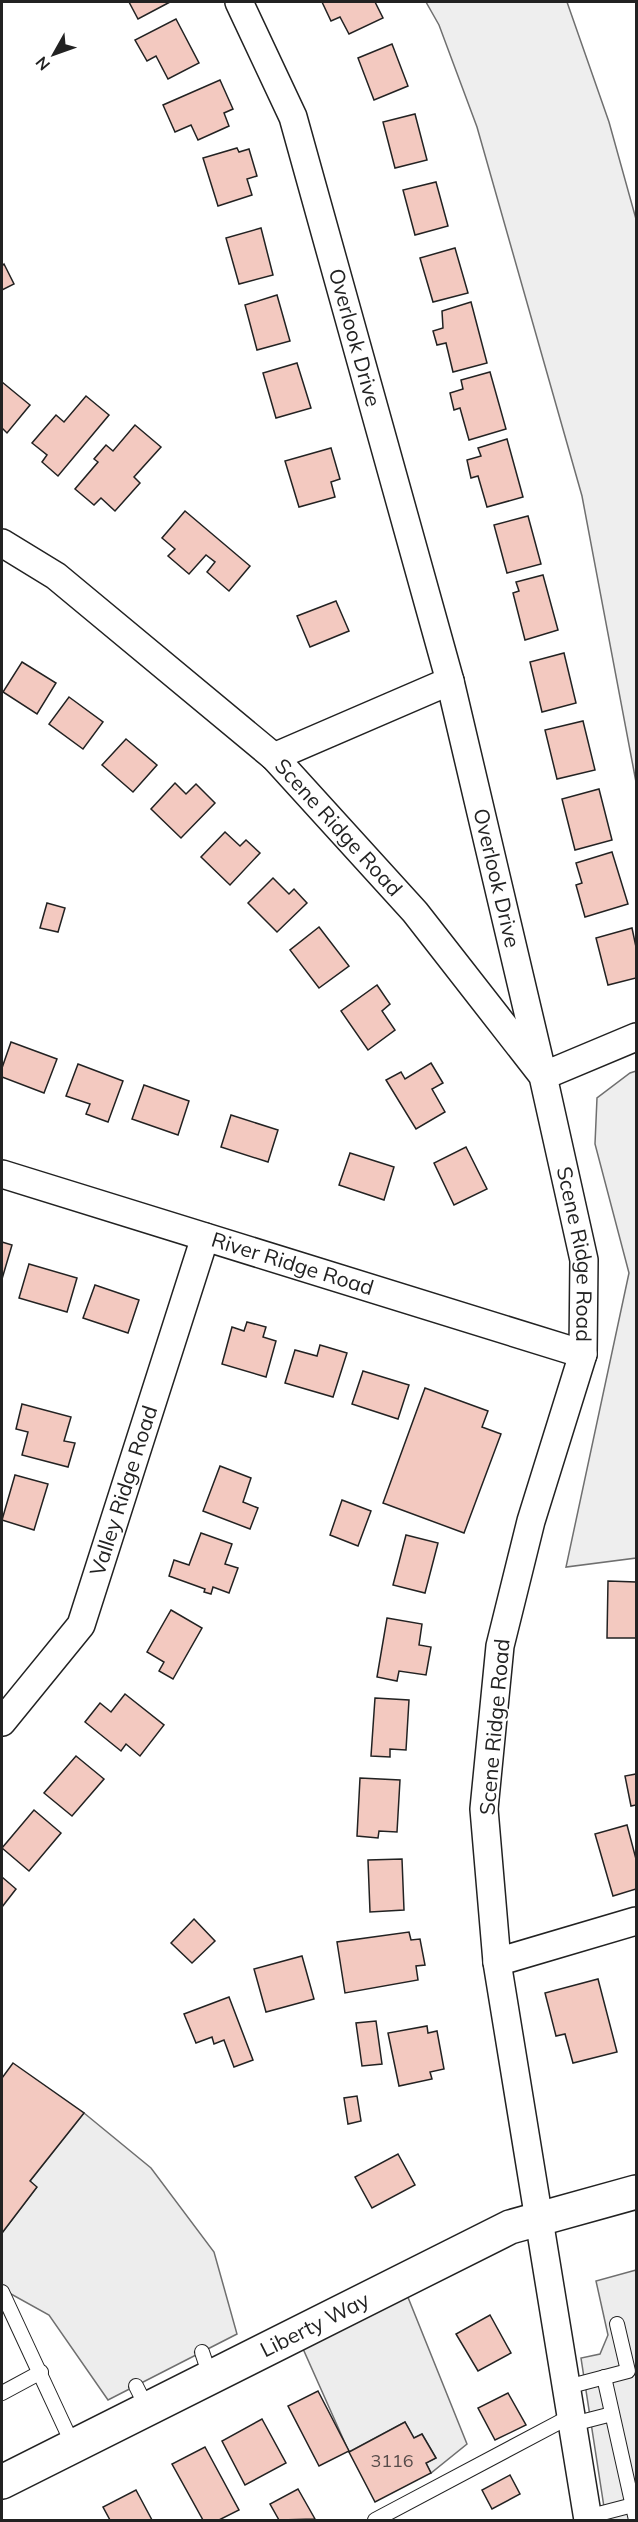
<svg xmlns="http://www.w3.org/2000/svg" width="638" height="2522" viewBox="0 0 638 2522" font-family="Mulish,sans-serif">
  <rect width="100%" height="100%" fill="#fff"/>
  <g fill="#eee" stroke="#6f6f6f" stroke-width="1.5">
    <path d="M426,2H567L609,122L636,219V782L582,496L477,127L439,25Z"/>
    <path d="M636,1071V1558L566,1567L629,1273L595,1144L597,1098L630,1073Z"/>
  </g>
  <g fill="#ededed" stroke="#6f6f6f" stroke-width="1.5">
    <path d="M84,2113L151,2168L214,2252L237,2334L108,2400L49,2315L2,2289V2233L36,2188L30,2181Z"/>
    <path d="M636,2270V2520H606L581,2358L600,2354L608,2335L596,2281Z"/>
    <path d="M401,2280L467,2444L431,2473L426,2463L436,2458L422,2434L414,2438L405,2422L349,2452L296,2333Z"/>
  </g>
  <g fill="#f3c9c0" stroke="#222" stroke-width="1.5">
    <path d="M129,2H170L138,19Z"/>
    <path d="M322,2H375L383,18L349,34L340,17L331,21Z"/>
    <path d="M176,19L199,63L168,79L156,56L147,61L135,40Z"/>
    <path d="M392,44L408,86L374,100L358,58Z"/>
    <path d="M220,80L233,109L224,113L229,126L198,140L191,125L175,132L163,105Z"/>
    <path d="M415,114L427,160L395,168L383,122Z"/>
    <path d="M237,148L239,152L249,149L257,176L247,179L252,195L218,206L203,158Z"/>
    <path d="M436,182L448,226L415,235L403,190Z"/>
    <path d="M261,228L273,275L239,284L226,238Z"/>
    <path d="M455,248L468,293L433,302L420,258Z"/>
    <path d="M4,264L14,284L2,290V266Z"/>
    <path d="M277,295L290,341L257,350L245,305Z"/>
    <path d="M471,302L487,363L453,372L446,343L437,345L433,331L443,328L442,311Z"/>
    <path d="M297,363L311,408L276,418L263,373Z"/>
    <path d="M490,372L506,429L469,440L460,408L454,410L450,393L463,389L461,380Z"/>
    <path d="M2,382L30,405L7,433L2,428Z"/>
    <path d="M86,396L109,415L58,476L42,462L47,455L32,443L56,415L64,422Z"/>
    <path d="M135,425L161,447L134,477L140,483L115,511L101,498L94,505L75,489L98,462L94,459L106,445L113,451Z"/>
    <path d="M507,439L523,497L487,507L478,476L471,478L467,460L481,456L478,448Z"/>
    <path d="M331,448L340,479L331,482L335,497L299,507L285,461Z"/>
    <path d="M185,511L250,566L229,591L207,572L215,562L206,555L189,574L168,556L175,549L162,538Z"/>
    <path d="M528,516L541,564L507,573L494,525Z"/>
    <path d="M543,575L558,630L525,640L513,593L519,591L516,582Z"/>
    <path d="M336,601L349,631L310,647L297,616Z"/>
    <path d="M564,653L576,703L542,712L530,662Z"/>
    <path d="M22,662L56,683L37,714L3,692Z"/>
    <path d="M69,697L103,722L83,749L49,724Z"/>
    <path d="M583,721L595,770L557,779L545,730Z"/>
    <path d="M126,739L157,765L133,792L102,765Z"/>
    <path d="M175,783L186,794L196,784L215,803L181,838L151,809Z"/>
    <path d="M599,789L612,840L575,850L562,799Z"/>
    <path d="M225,832L240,846L246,840L260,853L230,885L201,857Z"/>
    <path d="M612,852L628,904L585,917L576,885L582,883L576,863Z"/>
    <path d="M273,878L289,894L294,889L307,903L277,932L248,903Z"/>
    <path d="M47,903L65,908L58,932L40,928Z"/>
    <path d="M319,927L349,966L319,988L290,950Z"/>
    <path d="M632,928L636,947V978L608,985L596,938Z"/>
    <path d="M377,985L390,1004L382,1011L395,1030L368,1050L341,1011Z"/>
    <path d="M11,1042L57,1059L44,1093L2,1077V1068Z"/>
    <path d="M431,1063L443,1083L432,1089L445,1112L416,1129L386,1080L401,1072L405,1079Z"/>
    <path d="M78,1064L123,1081L108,1122L86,1114L90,1104L66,1096Z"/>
    <path d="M144,1085L189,1101L178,1135L132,1119Z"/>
    <path d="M231,1115L278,1130L268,1162L221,1147Z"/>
    <path d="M466,1147L487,1189L454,1205L434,1163Z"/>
    <path d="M350,1153L394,1167L384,1200L339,1185Z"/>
    <path d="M2,1242L12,1245L2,1279Z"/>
    <path d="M29,1264L77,1278L67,1312L19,1298Z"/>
    <path d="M95,1285L139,1300L128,1333L83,1318Z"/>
    <path d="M247,1322L266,1327L263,1337L276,1341L266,1377L222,1364L232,1327L244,1331Z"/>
    <path d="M320,1345L347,1353L333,1397L285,1383L295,1350L317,1356Z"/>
    <path d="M363,1371L409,1385L398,1419L352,1404Z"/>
    <path d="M425,1388L488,1411L482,1427L501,1434L464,1533L383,1503Z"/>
    <path d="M22,1404L71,1417L64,1441L75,1443L68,1467L22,1455L28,1432L16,1429Z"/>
    <path d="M220,1466L251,1478L243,1502L258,1508L250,1529L203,1511Z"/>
    <path d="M15,1475L48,1484L34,1530L2,1520Z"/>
    <path d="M342,1500L371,1511L358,1546L330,1535Z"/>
    <path d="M201,1533L232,1544L225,1564L238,1568L229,1593L213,1587L211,1594L204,1592L205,1589L169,1576L174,1560L189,1565Z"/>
    <path d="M406,1535L438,1543L425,1593L393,1585Z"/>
    <path d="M608,1581L636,1582V1638H607Z"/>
    <path d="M171,1610L202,1628L173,1679L159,1671L164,1662L147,1652Z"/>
    <path d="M387,1618L422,1624L419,1645L431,1647L426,1675L399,1671L397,1681L377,1677Z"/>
    <path d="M125,1694L164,1725L140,1756L126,1744L121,1751L85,1722L100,1703L111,1712Z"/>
    <path d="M375,1698L409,1700L406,1750L390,1749V1757L371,1756Z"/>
    <path d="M76,1756L104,1779L72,1816L44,1793Z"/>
    <path d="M636,1774V1805L631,1806L625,1776Z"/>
    <path d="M360,1778L400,1780L397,1832L379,1831L378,1838L357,1836Z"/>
    <path d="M34,1810L61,1833L29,1871L2,1848Z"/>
    <path d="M627,1825L636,1859V1889L613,1896L595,1834Z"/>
    <path d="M402,1859L404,1910L370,1912L368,1860Z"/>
    <path d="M2,1877L16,1889L2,1907Z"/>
    <path d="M194,1919L215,1941L192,1963L171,1943Z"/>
    <path d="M409,1932L411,1940L420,1939L425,1965L416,1966L418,1980L345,1993L337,1942Z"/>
    <path d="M302,1956L314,1999L266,2012L254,1969Z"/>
    <path d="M598,1979L617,2052L573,2063L565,2034L556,2036L545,1993Z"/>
    <path d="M229,1997L253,2060L234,2067L224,2040L214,2044L212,2037L196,2043L184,2014Z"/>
    <path d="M376,2021L382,2064L362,2066L356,2023Z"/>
    <path d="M427,2026L428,2033L437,2031L444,2069L430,2072L432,2079L399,2086L388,2033Z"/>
    <path d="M13,2063L84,2113L30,2181L37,2187L2,2233V2078Z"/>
    <path d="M357,2096L361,2121L348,2124L344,2098Z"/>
    <path d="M398,2154L415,2185L372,2208L355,2177Z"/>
    <path d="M490,2315L511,2353L478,2371L456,2334Z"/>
    <path d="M318,2391L349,2451L319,2466L288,2406Z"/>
    <path d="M508,2393L526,2425L495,2440L478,2408Z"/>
    <path d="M262,2419L286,2463L245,2485L222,2441Z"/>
    <path d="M405,2422L414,2438L422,2434L436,2458L426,2463L431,2473L375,2502L349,2452Z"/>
    <path d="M205,2447L239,2510L219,2520H203L172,2464Z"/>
    <path d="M510,2475L520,2494L492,2509L482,2490Z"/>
    <path d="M298,2489L315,2519L279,2520L270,2504Z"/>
    <path d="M136,2490L152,2520H110L103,2507Z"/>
  </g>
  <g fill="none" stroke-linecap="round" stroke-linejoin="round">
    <g stroke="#222" stroke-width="16">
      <g id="lane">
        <path d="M2,2292L73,2445"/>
        <path d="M202,2352L210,2376"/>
        <path d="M604,2377L636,2520"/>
        <path d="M136,2386L147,2408"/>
        <path d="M567,2387L628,2371L617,2324"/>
        <path d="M2,2393L41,2372"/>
        <path d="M573,2424L612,2414"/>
        <path d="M587,2517L633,2505"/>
        <path d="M375,2520L571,2416"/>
      </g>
    </g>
    <g stroke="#222" stroke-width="30">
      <g id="street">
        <path id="s1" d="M239,2L293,117L450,681L543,1076L636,1037"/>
        <path id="s2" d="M2,543L56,576L274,757L415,912L543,1076L584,1260L583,1354L531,1521L500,1646L484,1809L497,1962L588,2520"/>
        <path d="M274,757L450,681"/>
        <path id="s3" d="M2,1174L583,1354"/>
        <path id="s4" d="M2,1722L81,1625L205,1237"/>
        <path d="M497,1962L636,1921"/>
      </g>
    </g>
    <g stroke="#222" stroke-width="36">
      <g id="secondary">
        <path id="s5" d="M2,2482L510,2227L636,2192"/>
      </g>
    </g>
    <use href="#lane" stroke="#fff" stroke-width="14"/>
    <use href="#street" stroke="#fff" stroke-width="27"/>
    <use href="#secondary" stroke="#fff" stroke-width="33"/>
  </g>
  <g text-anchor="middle" stroke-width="4.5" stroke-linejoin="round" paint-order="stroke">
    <g font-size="18" fill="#564c4a">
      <text x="392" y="2467">3116</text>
    </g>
    <g font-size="21" fill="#222" stroke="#fff">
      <text dy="7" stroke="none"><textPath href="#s1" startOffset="356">Overlook Drive</textPath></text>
      <text dy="7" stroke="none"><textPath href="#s2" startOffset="442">Scene Ridge Road</textPath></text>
      <text dy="7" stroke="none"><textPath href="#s1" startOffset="915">Overlook Drive</textPath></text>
      <text dy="7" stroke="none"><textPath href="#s2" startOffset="946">Scene Ridge Road</textPath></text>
      <text dy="7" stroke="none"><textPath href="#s3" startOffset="304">River Ridge Road</textPath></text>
      <text dy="7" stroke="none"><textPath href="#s4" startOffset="266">Valley Ridge Road</textPath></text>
      <text transform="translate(495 1727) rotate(-85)" y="7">Scene Ridge Road</text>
      <text dy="7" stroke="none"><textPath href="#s5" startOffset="350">Liberty Way</textPath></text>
    </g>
  </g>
  <rect width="638" height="2522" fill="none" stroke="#222222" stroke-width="6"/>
  <g transform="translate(54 54) rotate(230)" stroke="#ffffff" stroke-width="4.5" paint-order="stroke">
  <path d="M0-4.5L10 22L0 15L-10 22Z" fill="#222222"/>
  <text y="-9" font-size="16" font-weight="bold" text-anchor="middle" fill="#222222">N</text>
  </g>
</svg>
